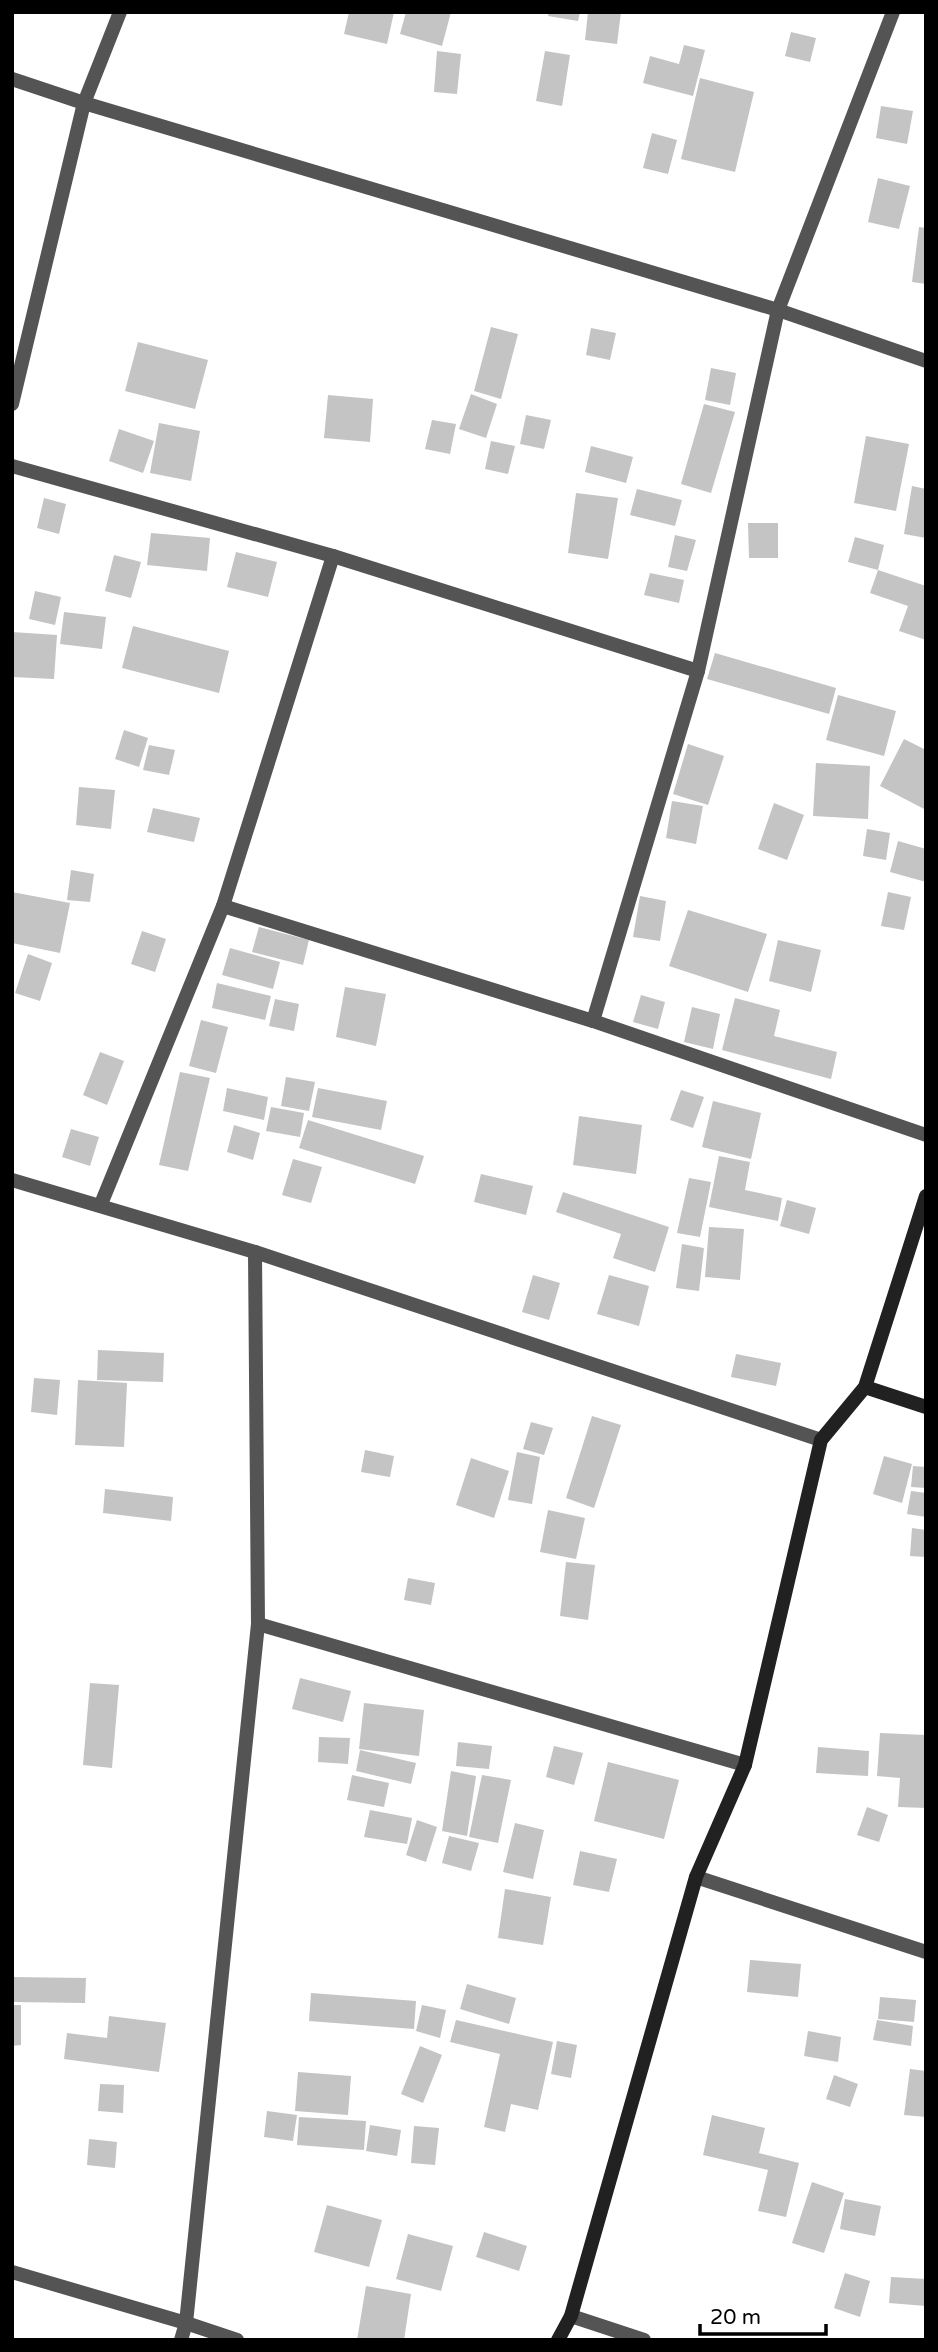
<svg xmlns="http://www.w3.org/2000/svg" width="938" height="2352" viewBox="0 0 938 2352" font-family="'Varela Round',sans-serif">
  <rect width="100%" height="100%" fill="#fff"/>
  <g fill="#c4c4c4">
    <path d="M349,12H394L387,44L344,34Z"/>
    <path d="M406,12H451L442,46L400,34Z"/>
    <path d="M549,12H580L578,21L548,16Z"/>
    <path d="M588,12H621L617,44L585,40Z"/>
    <path d="M791,32L816,38L810,62L785,56Z"/>
    <path d="M684,45L705,50L693,96L643,83L650,56L679,64Z"/>
    <path d="M437,51L461,54L457,94L434,92Z"/>
    <path d="M545,51L570,55L562,106L536,101Z"/>
    <path d="M700,78L754,92L735,172L681,159Z"/>
    <path d="M881,106L913,111L907,144L876,138Z"/>
    <path d="M652,133L677,140L668,174L643,168Z"/>
    <path d="M878,178L910,186L899,229L868,222Z"/>
    <path d="M919,227L926,228V284L912,282Z"/>
    <path d="M491,327L518,334L501,399L474,391Z"/>
    <path d="M591,328L616,333L610,360L586,355Z"/>
    <path d="M138,342L208,360L195,409L125,391Z"/>
    <path d="M711,368L736,373L730,405L705,400Z"/>
    <path d="M471,394L497,404L486,438L459,429Z"/>
    <path d="M328,395L373,399L370,442L324,438Z"/>
    <path d="M704,404L735,412L711,493L681,484Z"/>
    <path d="M526,415L551,420L544,449L520,444Z"/>
    <path d="M432,420L456,424L450,454L425,449Z"/>
    <path d="M159,423L200,431L191,481L150,473Z"/>
    <path d="M119,429L154,441L143,473L109,461Z"/>
    <path d="M866,436L909,444L896,511L854,503Z"/>
    <path d="M491,441L515,446L508,474L485,469Z"/>
    <path d="M591,446L633,457L626,483L585,472Z"/>
    <path d="M912,486L926,489V538L904,534Z"/>
    <path d="M637,489L682,500L675,526L630,515Z"/>
    <path d="M576,493L618,498L608,559L568,553Z"/>
    <path d="M44,498L66,504L59,534L37,528Z"/>
    <path d="M748,523H778V558H749Z"/>
    <path d="M151,533L210,538L207,571L147,565Z"/>
    <path d="M675,535L696,540L687,571L668,567Z"/>
    <path d="M855,537L884,545L878,570L848,562Z"/>
    <path d="M236,552L277,562L268,597L227,587Z"/>
    <path d="M114,555L141,562L131,598L105,591Z"/>
    <path d="M878,570L926,586V640L899,631L908,606L870,593Z"/>
    <path d="M650,573L684,580L679,603L644,595Z"/>
    <path d="M35,591L61,597L55,625L29,619Z"/>
    <path d="M64,612L106,617L102,649L60,644Z"/>
    <path d="M133,626L229,651L219,693L122,668Z"/>
    <path d="M12,632L57,635L54,679L12,677Z"/>
    <path d="M715,653L836,688L829,714L707,679Z"/>
    <path d="M838,695L896,711L884,756L826,740Z"/>
    <path d="M124,730L148,738L139,767L115,759Z"/>
    <path d="M904,739L926,750V810L880,786Z"/>
    <path d="M688,744L724,756L708,805L673,794Z"/>
    <path d="M149,745L175,750L169,775L143,770Z"/>
    <path d="M816,763L870,766L868,819L813,816Z"/>
    <path d="M79,787L115,790L111,829L76,825Z"/>
    <path d="M672,801L703,806L696,844L666,838Z"/>
    <path d="M774,803L804,815L787,860L758,849Z"/>
    <path d="M153,808L200,818L194,842L147,832Z"/>
    <path d="M867,829L890,833L886,860L863,856Z"/>
    <path d="M898,841L926,849V882L890,872Z"/>
    <path d="M71,870L94,874L90,902L67,900Z"/>
    <path d="M12,892L70,903L60,953L12,943Z"/>
    <path d="M888,892L911,897L904,930L881,926Z"/>
    <path d="M640,896L666,901L660,941L633,937Z"/>
    <path d="M688,910L767,934L748,992L669,966Z"/>
    <path d="M259,927L309,940L303,965L252,952Z"/>
    <path d="M142,931L166,939L155,972L131,964Z"/>
    <path d="M778,940L821,950L811,992L769,981Z"/>
    <path d="M230,948L280,962L273,989L222,975Z"/>
    <path d="M28,954L52,963L40,1001L15,993Z"/>
    <path d="M217,983L271,996L265,1020L212,1008Z"/>
    <path d="M345,987L386,994L376,1046L336,1037Z"/>
    <path d="M641,995L665,1002L658,1029L633,1022Z"/>
    <path d="M735,998L780,1010L774,1036L837,1052L831,1079L722,1050Z"/>
    <path d="M275,999L299,1004L294,1031L269,1026Z"/>
    <path d="M692,1007L720,1014L713,1049L684,1042Z"/>
    <path d="M201,1020L228,1027L216,1073L189,1066Z"/>
    <path d="M100,1052L124,1061L107,1105L83,1095Z"/>
    <path d="M180,1072L210,1078L188,1171L159,1165Z"/>
    <path d="M286,1077L315,1082L309,1111L281,1106Z"/>
    <path d="M227,1088L268,1097L264,1120L223,1111Z"/>
    <path d="M318,1088L387,1101L381,1130L312,1117Z"/>
    <path d="M681,1090L704,1097L693,1128L670,1120Z"/>
    <path d="M713,1101L761,1113L751,1159L702,1147Z"/>
    <path d="M271,1107L304,1113L300,1137L266,1131Z"/>
    <path d="M579,1116L642,1125L636,1174L573,1165Z"/>
    <path d="M308,1120L424,1156L415,1184L299,1148Z"/>
    <path d="M234,1125L260,1133L253,1160L227,1152Z"/>
    <path d="M71,1129L99,1137L90,1166L62,1157Z"/>
    <path d="M719,1156L750,1162L745,1190L782,1198L778,1221L709,1207Z"/>
    <path d="M293,1159L322,1167L311,1203L282,1195Z"/>
    <path d="M481,1174L533,1186L526,1215L474,1202Z"/>
    <path d="M689,1178L711,1182L700,1237L677,1233Z"/>
    <path d="M563,1192L669,1227L655,1272L613,1258L621,1234L556,1212Z"/>
    <path d="M787,1200L816,1208L809,1234L780,1226Z"/>
    <path d="M709,1227L744,1229L740,1280L705,1277Z"/>
    <path d="M682,1244L704,1248L699,1291L676,1288Z"/>
    <path d="M533,1275L560,1283L549,1320L522,1312Z"/>
    <path d="M609,1275L649,1286L639,1326L597,1314Z"/>
    <path d="M98,1350L164,1353L163,1382L97,1380Z"/>
    <path d="M736,1354L781,1363L776,1386L731,1377Z"/>
    <path d="M34,1378L60,1380L57,1415L31,1412Z"/>
    <path d="M78,1380L127,1383L124,1447L75,1445Z"/>
    <path d="M592,1416L621,1425L594,1508L566,1498Z"/>
    <path d="M531,1422L553,1428L544,1455L523,1449Z"/>
    <path d="M365,1450L394,1456L390,1477L361,1472Z"/>
    <path d="M517,1452L540,1457L532,1504L508,1500Z"/>
    <path d="M884,1456L912,1464L902,1503L873,1494Z"/>
    <path d="M471,1458L509,1471L494,1518L456,1505Z"/>
    <path d="M913,1466L926,1467V1488L911,1487Z"/>
    <path d="M105,1489L173,1497L171,1521L103,1513Z"/>
    <path d="M911,1491L926,1493V1517L907,1514Z"/>
    <path d="M548,1510L585,1518L576,1559L540,1552Z"/>
    <path d="M912,1528L926,1530V1557L910,1556Z"/>
    <path d="M566,1562L595,1565L588,1620L560,1616Z"/>
    <path d="M408,1578L435,1583L431,1605L404,1600Z"/>
    <path d="M300,1678L351,1691L343,1722L292,1709Z"/>
    <path d="M90,1683L119,1685L112,1768L83,1765Z"/>
    <path d="M364,1703L424,1710L419,1756L359,1749Z"/>
    <path d="M880,1733L926,1735V1808L898,1807L900,1778L877,1776Z"/>
    <path d="M319,1737L350,1738L348,1764L318,1762Z"/>
    <path d="M458,1742L492,1746L489,1769L456,1766Z"/>
    <path d="M554,1746L583,1753L574,1785L546,1777Z"/>
    <path d="M818,1747L869,1751L868,1776L816,1773Z"/>
    <path d="M360,1750L416,1763L411,1784L356,1771Z"/>
    <path d="M608,1762L679,1780L664,1839L594,1821Z"/>
    <path d="M451,1771L476,1776L467,1836L442,1831Z"/>
    <path d="M352,1775L389,1783L384,1807L347,1800Z"/>
    <path d="M482,1775L511,1780L498,1843L469,1837Z"/>
    <path d="M867,1807L888,1815L879,1842L857,1835Z"/>
    <path d="M370,1810L412,1818L407,1844L364,1837Z"/>
    <path d="M417,1820L437,1827L426,1862L406,1855Z"/>
    <path d="M515,1823L544,1830L533,1879L503,1872Z"/>
    <path d="M449,1836L479,1843L471,1871L442,1863Z"/>
    <path d="M580,1851L617,1859L609,1892L573,1885Z"/>
    <path d="M505,1889L551,1897L543,1945L498,1938Z"/>
    <path d="M750,1960L801,1964L798,1997L747,1992Z"/>
    <path d="M12,1977L86,1978L85,2003L12,2002Z"/>
    <path d="M467,1984L516,1998L509,2024L460,2009Z"/>
    <path d="M311,1993L416,2001L414,2029L309,2021Z"/>
    <path d="M880,1997L916,2000L914,2022L878,2019Z"/>
    <path d="M12,2005H21V2045L12,2046Z"/>
    <path d="M422,2005L446,2010L440,2038L416,2031Z"/>
    <path d="M109,2016L166,2023L159,2072L64,2059L67,2033L107,2038Z"/>
    <path d="M456,2020L553,2042L538,2110L511,2104L505,2132L484,2127L500,2054L450,2042Z"/>
    <path d="M877,2020L913,2026L911,2046L873,2040Z"/>
    <path d="M808,2031L841,2037L838,2062L804,2056Z"/>
    <path d="M557,2041L577,2045L571,2078L551,2074Z"/>
    <path d="M420,2046L442,2055L423,2103L401,2094Z"/>
    <path d="M910,2069L926,2071V2117L904,2115Z"/>
    <path d="M298,2072L351,2076L348,2115L295,2111Z"/>
    <path d="M834,2075L858,2084L850,2107L826,2099Z"/>
    <path d="M100,2084L124,2085L123,2113L98,2111Z"/>
    <path d="M267,2111L297,2115L293,2141L264,2137Z"/>
    <path d="M712,2115L765,2128L759,2153L799,2163L786,2217L758,2211L768,2170L703,2155Z"/>
    <path d="M299,2117L366,2121L364,2150L297,2145Z"/>
    <path d="M370,2125L401,2130L397,2156L366,2151Z"/>
    <path d="M414,2126L439,2128L435,2165L411,2163Z"/>
    <path d="M89,2139L117,2142L115,2168L87,2165Z"/>
    <path d="M812,2182L844,2193L824,2253L792,2243Z"/>
    <path d="M845,2199L881,2206L875,2236L840,2229Z"/>
    <path d="M327,2205L382,2220L369,2267L314,2252Z"/>
    <path d="M484,2232L527,2246L519,2271L476,2257Z"/>
    <path d="M408,2234L453,2246L441,2291L396,2279Z"/>
    <path d="M845,2273L870,2281L860,2317L834,2308Z"/>
    <path d="M891,2277L926,2279V2306L889,2303Z"/>
    <path d="M366,2286L411,2294L404,2340H357Z"/>
  </g>
  <g fill="none" stroke-linecap="round" stroke-linejoin="round">
    <g stroke="#545454" stroke-width="14">
      <path d="M12,79L84,103L778,310L926,361"/>
      <path d="M12,404L84,103L120,12"/>
      <path d="M12,466L333,556L698,671"/>
      <path d="M223,906L593,1021L926,1135"/>
      <path d="M593,1021L698,671L778,310L893,12"/>
      <path d="M12,1180L255,1252L821,1440"/>
      <path d="M101,1204L223,906L333,556"/>
      <path d="M258,1624L745,1765"/>
      <path d="M696,1877L926,1952"/>
      <path d="M12,2272L186,2323L237,2340"/>
      <path d="M571,2316L644,2340"/>
      <path d="M181,2340L186,2323L258,1624L255,1252"/>
    </g>
    <g stroke="#212121" stroke-width="14">
      <path d="M865,1387L926,1407"/>
      <path d="M558,2340L571,2316L696,1877L745,1765L821,1440L865,1387L926,1196"/>
    </g>
  </g>
  <rect width="938" height="2352" fill="none" stroke="#000000" stroke-width="28"/>
  <path d="M700 2324v10h126v-10" fill="none" stroke="#000000" stroke-width="3.5"/>
  <text x="710" y="2324" font-size="21" fill="#000000" stroke="#ffffff" stroke-width="5" paint-order="stroke">20 m</text>
</svg>
